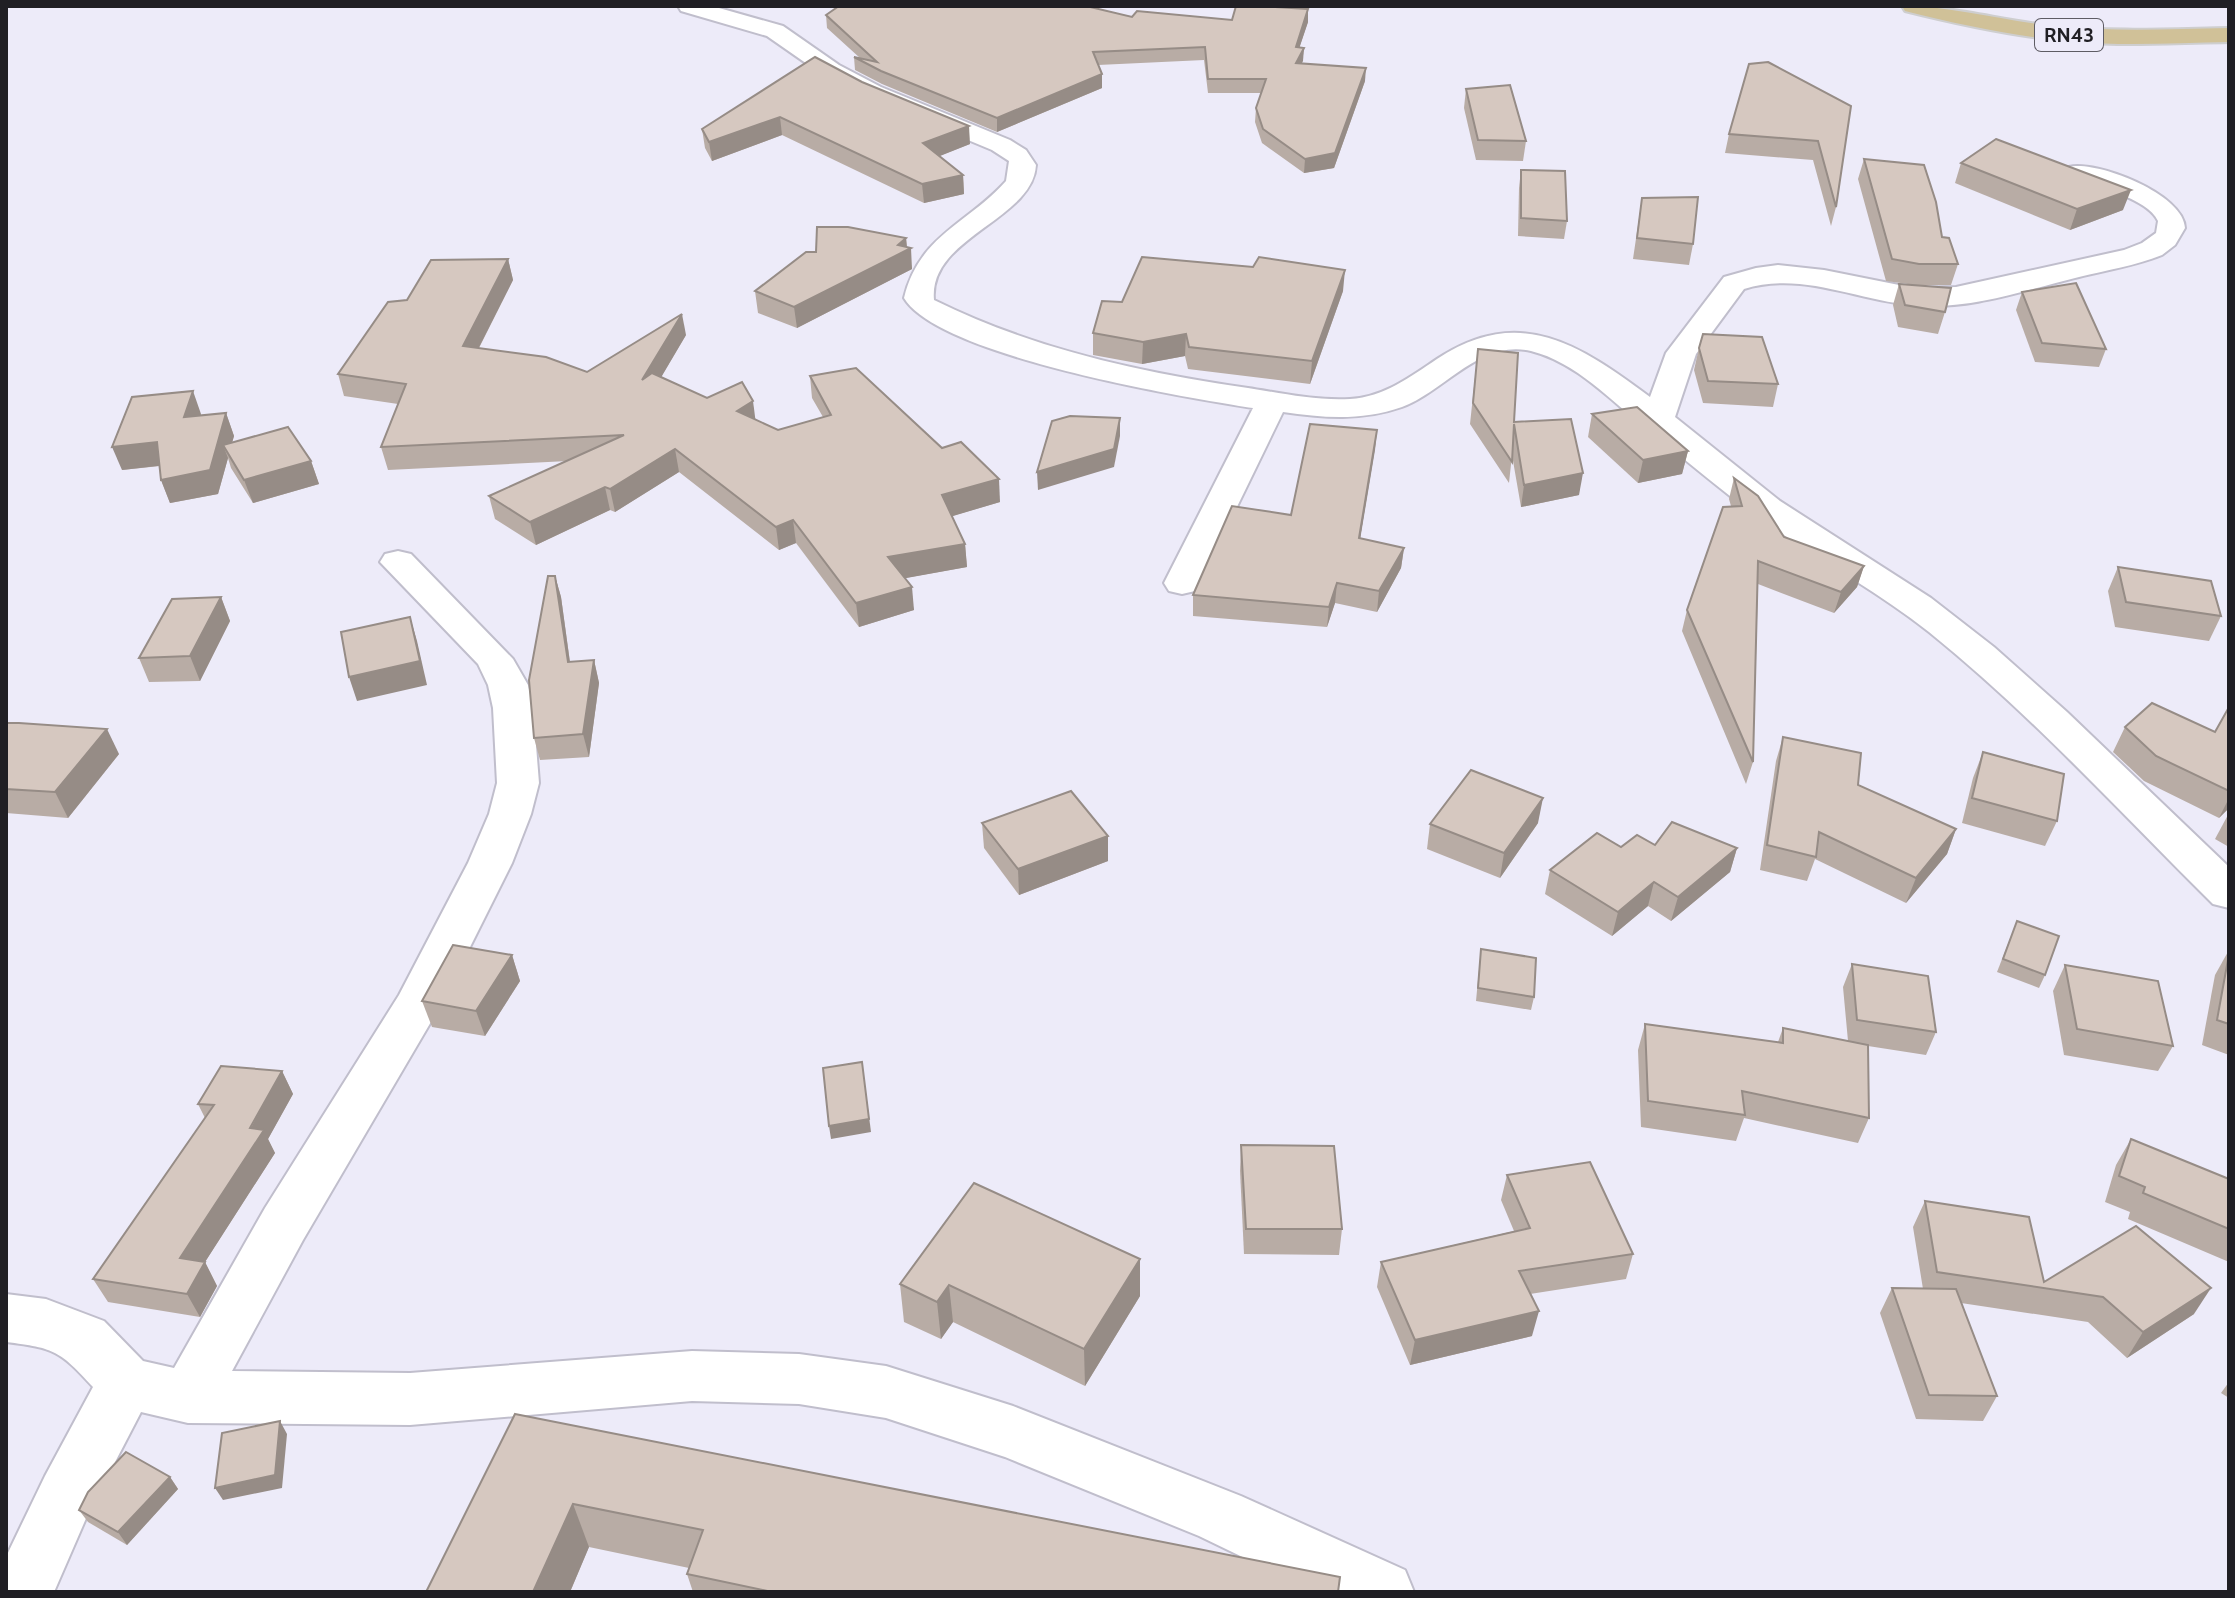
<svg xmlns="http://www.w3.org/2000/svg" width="2235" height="1598" viewBox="0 0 2235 1598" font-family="Cabin,sans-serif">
  <rect width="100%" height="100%" fill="#edebf9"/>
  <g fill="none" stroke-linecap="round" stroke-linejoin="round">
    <g stroke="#c0becc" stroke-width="4">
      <g id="minor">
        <path d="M678,6H712L783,26L839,65L881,87L1010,140L1026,150L1036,165C1033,220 928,237 934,300C1033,349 1138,372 1248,388C1281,393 1316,401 1350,399C1384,397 1410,377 1437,359C1520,304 1580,345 1650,397L1666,353L1724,277L1756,268L1778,265L1824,270L1914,288L1956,287L2124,250L2142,243L2156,233L2158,221C2148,198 2092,185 2069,177L2065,172L2069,167C2096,160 2184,194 2185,228L2175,245L2162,255C2135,266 2107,270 2079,277C2025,290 1968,311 1912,305C1856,300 1801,271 1744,289L1696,354L1675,417L1780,501L1931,598L1994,647L2067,712L2229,867V908L2213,904C2120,812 2032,715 1929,632C1866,582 1793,547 1730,496C1702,474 1673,450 1646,428C1611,401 1576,362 1531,351C1480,339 1445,391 1402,407C1362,421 1324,418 1283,412L1200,583L1195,591L1182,594L1169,591L1164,583L1253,408C1182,397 939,356 904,298C919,235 969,223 1006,181L1009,161L992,150L865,97L823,75L767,36L681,11Z"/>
        <path d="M398,551L411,554L513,659L528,685L533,708L539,783L531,814L512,863L442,1003L303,1240L232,1371L410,1373L692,1351L799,1354L886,1366L1013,1406L1241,1496L1405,1570L1414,1592H1315L1199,1536L1005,1457L886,1418L799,1404L692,1401L410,1425L188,1423L141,1412L87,1516L54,1592H6V1557L45,1476L93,1387C60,1351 55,1348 6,1342V1294L46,1299L104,1321L143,1361L174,1368L265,1208L399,995L468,863L489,814L497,783L493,708L488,685L478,664L380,562L385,554Z"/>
      </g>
    </g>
    <g stroke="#cececf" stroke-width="4">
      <path id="primary" d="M1902,6C1954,6 2003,21 2055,26C2113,32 2171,29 2229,28V42C2178,43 2126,46 2075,42C2017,37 1961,25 1905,11Z"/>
    </g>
    <use href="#minor" fill="#fff" fill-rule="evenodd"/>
    <use href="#primary" fill="#d0c198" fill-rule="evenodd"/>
  </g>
  <g fill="#b8aca5">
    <path d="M1236,6H1277V7L1308,22L1299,48H1304L1302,63L1365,81L1334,168L1304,173L1262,143L1255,122L1256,108L1261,93H1208L1204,60L1098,65L1102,88L997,132L882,84L855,70L854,57L860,58L827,28L826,15L1132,17L1232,20Z"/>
    <path d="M815,57L970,144L939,156L963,175L964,194L924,203L782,135L712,161L705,148L702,129Z"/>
    <path d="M1466,89L1526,141L1523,161L1476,160L1464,108Z"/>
    <path d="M1851,106L1836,207L1831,226L1813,160L1725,153L1729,134Z"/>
    <path d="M1864,159L1942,237L1958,264L1951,285H1916L1945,312L1938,334L1898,327L1893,305L1899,284H1908L1886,281L1858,179Z"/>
    <path d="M1961,163L2123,210L2070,230L1955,183Z"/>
    <path d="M1521,170L1567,221L1564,239L1518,236L1519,188Z"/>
    <path d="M1642,198L1693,244L1689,265L1633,259Z"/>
    <path d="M906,238L907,247L912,269L797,328L758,313L755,291L816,252Z"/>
    <path d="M508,259L513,280L479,348L587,372L686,335L661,377L778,430L823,417L812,398L810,376L1000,502L952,516L965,544L967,567L905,578L914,610L859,627L796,543L779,550L679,472L615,512L610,510L536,545L495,519L489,496L568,461L388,470L381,447L398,404L344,396L338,374L407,300Z"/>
    <path d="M1343,291L1310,384L1188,369L1185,356L1142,364L1093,355V333L1122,302Z"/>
    <path d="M2022,292L2106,349L2099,367L2035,362L2016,310Z"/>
    <path d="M1699,348L1778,384L1773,407L1703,403L1694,370Z"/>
    <path d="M1478,349L1514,422L1579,495L1521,507L1512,455L1509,483L1470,424Z"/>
    <path d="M226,413L234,436L232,442L311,461L319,484L253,503L231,468L228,458L218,494L170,503L161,480L160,466L122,470L201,414V415Z"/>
    <path d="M1592,414L1688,451L1682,474L1638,483L1588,437Z"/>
    <path d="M1377,430L1360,538L1404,548L1401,568L1377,612L1335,603L1327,627L1193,616V595L1291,515Z"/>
    <path d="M1734,478L1784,537L1864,566L1857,587L1834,613L1758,584L1753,762L1746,784L1682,631L1687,610L1731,506L1729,499Z"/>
    <path d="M2118,567L2221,616L2209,641L2115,627L2108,591Z"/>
    <path d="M555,576L561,597L570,662L594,660L599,683L589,757L540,760L534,738Z"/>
    <path d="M221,597L230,621L200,681L149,682L139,658Z"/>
    <path d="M2229,707V808L2219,818L2144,781L2113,752L2125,727L2215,732Z"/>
    <path d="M6,723L119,754L68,818L6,813Z"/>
    <path d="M1783,737L1858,785L1956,829L1947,854L1906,903L1815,859L1807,881L1760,870L1776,761Z"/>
    <path d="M1983,752L2057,821L2045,846L1962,823L1973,778Z"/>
    <path d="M2229,813V847L2215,839Z"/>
    <path d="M982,823L1108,836V861L1019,895L984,848Z"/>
    <path d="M1538,823L1500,878L1427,849L1430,824Z"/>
    <path d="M1655,845L1737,848L1730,872L1671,921L1648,906L1612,936L1545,894L1550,870L1621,847Z"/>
    <path d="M2017,921L2045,975L2039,988L1997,972Z"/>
    <path d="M1481,949L1534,997L1531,1010L1476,1001Z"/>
    <path d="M2229,950V1055L2202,1045L2215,975Z"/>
    <path d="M512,955L520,981L485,1036L432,1027L422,1001Z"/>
    <path d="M1852,964L1936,1032L1926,1055L1868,1046L1869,1118L1858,1143L1744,1118L1736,1141L1641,1127L1638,1050L1645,1024L1778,1042L1783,1028L1848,1041L1843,987Z"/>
    <path d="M2065,965L2173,1046L2158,1071L2064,1055L2053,991Z"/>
    <path d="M282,1071L293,1094L268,1139L275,1153L205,1262L217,1286L200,1317L108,1302L93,1279L205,1118L198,1104Z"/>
    <path d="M2131,1139L2229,1179V1262L2128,1219L2130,1212L2105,1202L2116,1165Z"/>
    <path d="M1241,1145L1342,1229L1339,1255L1244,1254L1240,1171Z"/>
    <path d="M1507,1175L1633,1254L1626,1279L1530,1294L1532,1336L1410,1365L1377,1287L1381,1262L1514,1231L1501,1200Z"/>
    <path d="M1925,1201L2044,1282L2194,1314L2127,1358L2088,1322L1961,1303L1997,1396L1983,1421L1916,1419L1880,1313L1892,1288L1923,1289L1913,1227Z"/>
    <path d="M1140,1259V1296L1085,1386L953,1322L941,1339L904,1322L900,1284Z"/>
    <path d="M2229,1382V1398L2221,1393Z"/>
    <path d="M515,1414L1338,1592H693L687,1574L689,1568L589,1547L570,1592H426Z"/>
    <path d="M170,1477L178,1489L127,1545L88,1522L79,1510Z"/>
  </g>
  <g fill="#968c86">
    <path d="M1308,9V22L1295,61L1296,47Z"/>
    <path d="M1304,48L1303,61L1295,76L1296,63Z"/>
    <path d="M1366,68L1365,81L1334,168L1304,173L1305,159Z"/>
    <path d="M1102,74V88L997,132V118Z"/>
    <path d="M780,117L782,135L712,161L709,142Z"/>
    <path d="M969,126L970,144L925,162L923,143Z"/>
    <path d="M963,175L964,194L924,203L922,184Z"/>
    <path d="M2131,190L2123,210L2070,230L2077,209Z"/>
    <path d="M906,238L907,249L911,248L912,269L797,328L794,307L898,245Z"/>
    <path d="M508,259L513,280L469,367L463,346Z"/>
    <path d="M1345,270L1343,291L1310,384L1312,361Z"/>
    <path d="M682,314L686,335L646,403L642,380Z"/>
    <path d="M1186,334L1185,356L1142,364L1143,342Z"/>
    <path d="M193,391L201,414L193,440L184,417Z"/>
    <path d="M753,401L756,424L737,411Z"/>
    <path d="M226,413L234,436L229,454L223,445L228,458L218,494L170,503L161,480Z"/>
    <path d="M1120,418V436L1114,467L1038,490L1037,472Z"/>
    <path d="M1377,430L1375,450L1357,558L1359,538Z"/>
    <path d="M157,442L166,465L122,470L112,447Z"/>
    <path d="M675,449L679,472L615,512L610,489Z"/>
    <path d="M1688,451L1682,474L1638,483L1643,460Z"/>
    <path d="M311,461L319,484L253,503L244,480Z"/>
    <path d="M1583,473L1579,495L1521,507L1524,485Z"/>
    <path d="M999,479L1000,502L943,519L942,495Z"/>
    <path d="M605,487L610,510L536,545L530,522Z"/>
    <path d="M793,520L796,543L779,550L776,527Z"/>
    <path d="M965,544L967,567L890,581L888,557Z"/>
    <path d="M1404,548L1401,568L1377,612L1379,591Z"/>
    <path d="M1864,566L1857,587L1834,613L1841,592Z"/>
    <path d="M555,576L561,597L573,685L568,662Z"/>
    <path d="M1337,583L1335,603L1327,627L1329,607Z"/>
    <path d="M912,587L914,610L859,627L856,603Z"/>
    <path d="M221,597L230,621L200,681L190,656Z"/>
    <path d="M410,617L417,641L427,685L357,701L349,677Z"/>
    <path d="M594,660L599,683L589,757L583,734Z"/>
    <path d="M107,729L119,754L68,818L55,792Z"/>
    <path d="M1543,798L1538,823L1500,878L1504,853Z"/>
    <path d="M2229,798V808L2219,818Z"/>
    <path d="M1956,829L1947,854L1906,903L1916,878Z"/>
    <path d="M1108,836V861L1019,895L1018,869Z"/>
    <path d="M1737,848L1730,872L1671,921L1678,897Z"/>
    <path d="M1654,882L1648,906L1612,936L1618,912Z"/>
    <path d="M512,955L520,981L485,1036L476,1011Z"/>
    <path d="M862,1062L871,1132L831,1139L829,1126Z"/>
    <path d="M282,1071L293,1094L268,1139L275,1153L205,1262L217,1286L200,1317L187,1294L180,1258Z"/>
    <path d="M1140,1259V1296L1085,1386L1084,1349Z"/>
    <path d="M949,1285L953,1322L941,1339L937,1302Z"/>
    <path d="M2211,1288L2194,1314L2127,1358L2143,1332Z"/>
    <path d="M1539,1311L1532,1336L1410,1365L1415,1340Z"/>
    <path d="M280,1421L287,1434L282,1488L223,1500L215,1488Z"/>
    <path d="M170,1477L178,1489L127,1545L118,1532Z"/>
    <path d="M573,1504L589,1547L570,1592H533Z"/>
  </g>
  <g fill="#d6c8c0" stroke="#968c86" stroke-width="2">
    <path d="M839,6H1086L1132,17L1137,11L1232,20L1236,6H1276V7L1308,9L1296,47L1304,48L1296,63L1366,68L1335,153L1305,159L1263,129L1256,108L1266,79H1208L1205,47L1093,52L1102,74L997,118L881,71L854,57L877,62L826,15Z"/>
    <path d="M815,57L862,82L969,126L923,143L963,175L922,184L780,117L709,142L702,129Z"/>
    <path d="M1768,62L1851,106L1836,207L1818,141L1729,134L1749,64Z"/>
    <path d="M1510,85L1526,141L1478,140L1466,89Z"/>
    <path d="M1996,139L2131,190L2077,209L1961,163Z"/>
    <path d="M1864,159L1924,165L1936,202L1942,237L1949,238L1958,264H1919L1892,259Z"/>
    <path d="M1521,170L1565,171L1567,221L1521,218Z"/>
    <path d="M1698,197L1693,244L1637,238L1642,198Z"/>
    <path d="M817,227H848L906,238L898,245L911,248L794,307L755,291L806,252H816Z"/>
    <path d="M1142,257L1253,267L1259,257L1345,270L1312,361L1189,347L1186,334L1143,342L1093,333L1102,301L1122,302Z"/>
    <path d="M508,259L463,346L546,357L587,372L682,314L642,380L652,373L707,398L742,382L753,401L737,411L778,430L831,415L810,376L856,368L942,448L961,442L999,479L942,495L965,544L888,557L912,587L856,603L793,520L776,527L675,449L610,489L605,487L530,522L489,496L624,435L381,447L406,384L338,374L388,302L407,300L431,260Z"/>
    <path d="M2076,283L2106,349L2042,343L2022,292Z"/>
    <path d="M1899,284L1951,288L1945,312L1905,305Z"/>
    <path d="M1703,334L1762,337L1778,384L1708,381L1699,348Z"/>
    <path d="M1478,349L1518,353L1514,422L1571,419L1583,473L1524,485L1514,424L1512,462L1473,403Z"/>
    <path d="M193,391L184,417L226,413L210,470L161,480L157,442L112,447L132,397Z"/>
    <path d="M1637,407L1688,451L1643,460L1592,414Z"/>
    <path d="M1070,416L1120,418L1114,449L1037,472L1052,421Z"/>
    <path d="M1310,424L1377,430L1359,538L1404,548L1379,591L1337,583L1329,607L1193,595L1232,506L1291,515Z"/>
    <path d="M288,427L311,461L244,480L223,445Z"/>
    <path d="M1734,478L1758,496L1784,537L1864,566L1841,592L1758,561L1753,762L1687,610L1723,507L1742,506Z"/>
    <path d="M2118,567L2211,581L2221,616L2126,602Z"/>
    <path d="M548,576H555L568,662L594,660L583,734L534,738L529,680Z"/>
    <path d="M221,597L190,656L139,658L172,599Z"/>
    <path d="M410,617L420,661L349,677L341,632Z"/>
    <path d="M2152,703L2215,732L2229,707V791L2156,756L2125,727Z"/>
    <path d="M6,723H19L107,729L55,792L6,789Z"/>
    <path d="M1783,737L1861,753L1858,785L1956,829L1916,878L1819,832L1816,857L1767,845Z"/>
    <path d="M1983,752L2064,774L2057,821L1972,798Z"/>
    <path d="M1471,770L1543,798L1504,853L1430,824Z"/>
    <path d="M1071,791L1108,836L1018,869L982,823Z"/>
    <path d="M1672,822L1737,848L1678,897L1654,882L1618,912L1550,870L1597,833L1621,847L1637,835L1655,845Z"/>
    <path d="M2017,921L2059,936L2045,975L2003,959Z"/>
    <path d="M453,945L512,955L476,1011L422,1001Z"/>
    <path d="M1481,949L1536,958L1534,997L1478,988Z"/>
    <path d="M2229,954V1024L2217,1020Z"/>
    <path d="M1852,964L1928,976L1936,1032L1857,1020Z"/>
    <path d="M2065,965L2158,981L2173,1046L2077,1029Z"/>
    <path d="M1645,1024L1783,1043V1028L1868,1045L1869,1118L1742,1091L1745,1115L1648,1101Z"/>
    <path d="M862,1062L869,1119L829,1126L823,1068Z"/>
    <path d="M221,1066L282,1071L250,1128L264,1130L180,1258L205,1262L187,1294L93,1279L214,1105L198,1104Z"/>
    <path d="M2131,1139L2229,1179V1229L2143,1193L2145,1187L2119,1176Z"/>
    <path d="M1241,1145L1334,1146L1342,1229H1246Z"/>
    <path d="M1590,1162L1633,1254L1519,1271L1539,1311L1415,1340L1381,1262L1530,1228L1507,1175Z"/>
    <path d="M974,1183L1140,1259L1084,1349L949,1285L937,1302L900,1284Z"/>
    <path d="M1925,1201L2029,1217L2044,1282L2136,1226L2211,1288L2143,1332L2103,1297L1937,1272Z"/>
    <path d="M1892,1288L1956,1289L1997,1396L1929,1395Z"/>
    <path d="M515,1414L1340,1577L1338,1592H772L687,1574L703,1530L573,1504L533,1592H426Z"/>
    <path d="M280,1421L275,1475L215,1488L222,1433Z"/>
    <path d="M126,1452L170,1477L118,1532L79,1510L88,1492Z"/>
  </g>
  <g text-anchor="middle" stroke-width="6" stroke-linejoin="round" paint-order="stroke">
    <rect fill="#edebf9" stroke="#5e5c64" stroke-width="2" x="2035" y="19" width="68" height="32" rx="6"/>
    <g font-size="20" font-weight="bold" fill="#201f24">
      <text x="2069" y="42">RN43</text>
    </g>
  </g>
  <rect width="2235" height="1598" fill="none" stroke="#201f24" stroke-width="16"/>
</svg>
